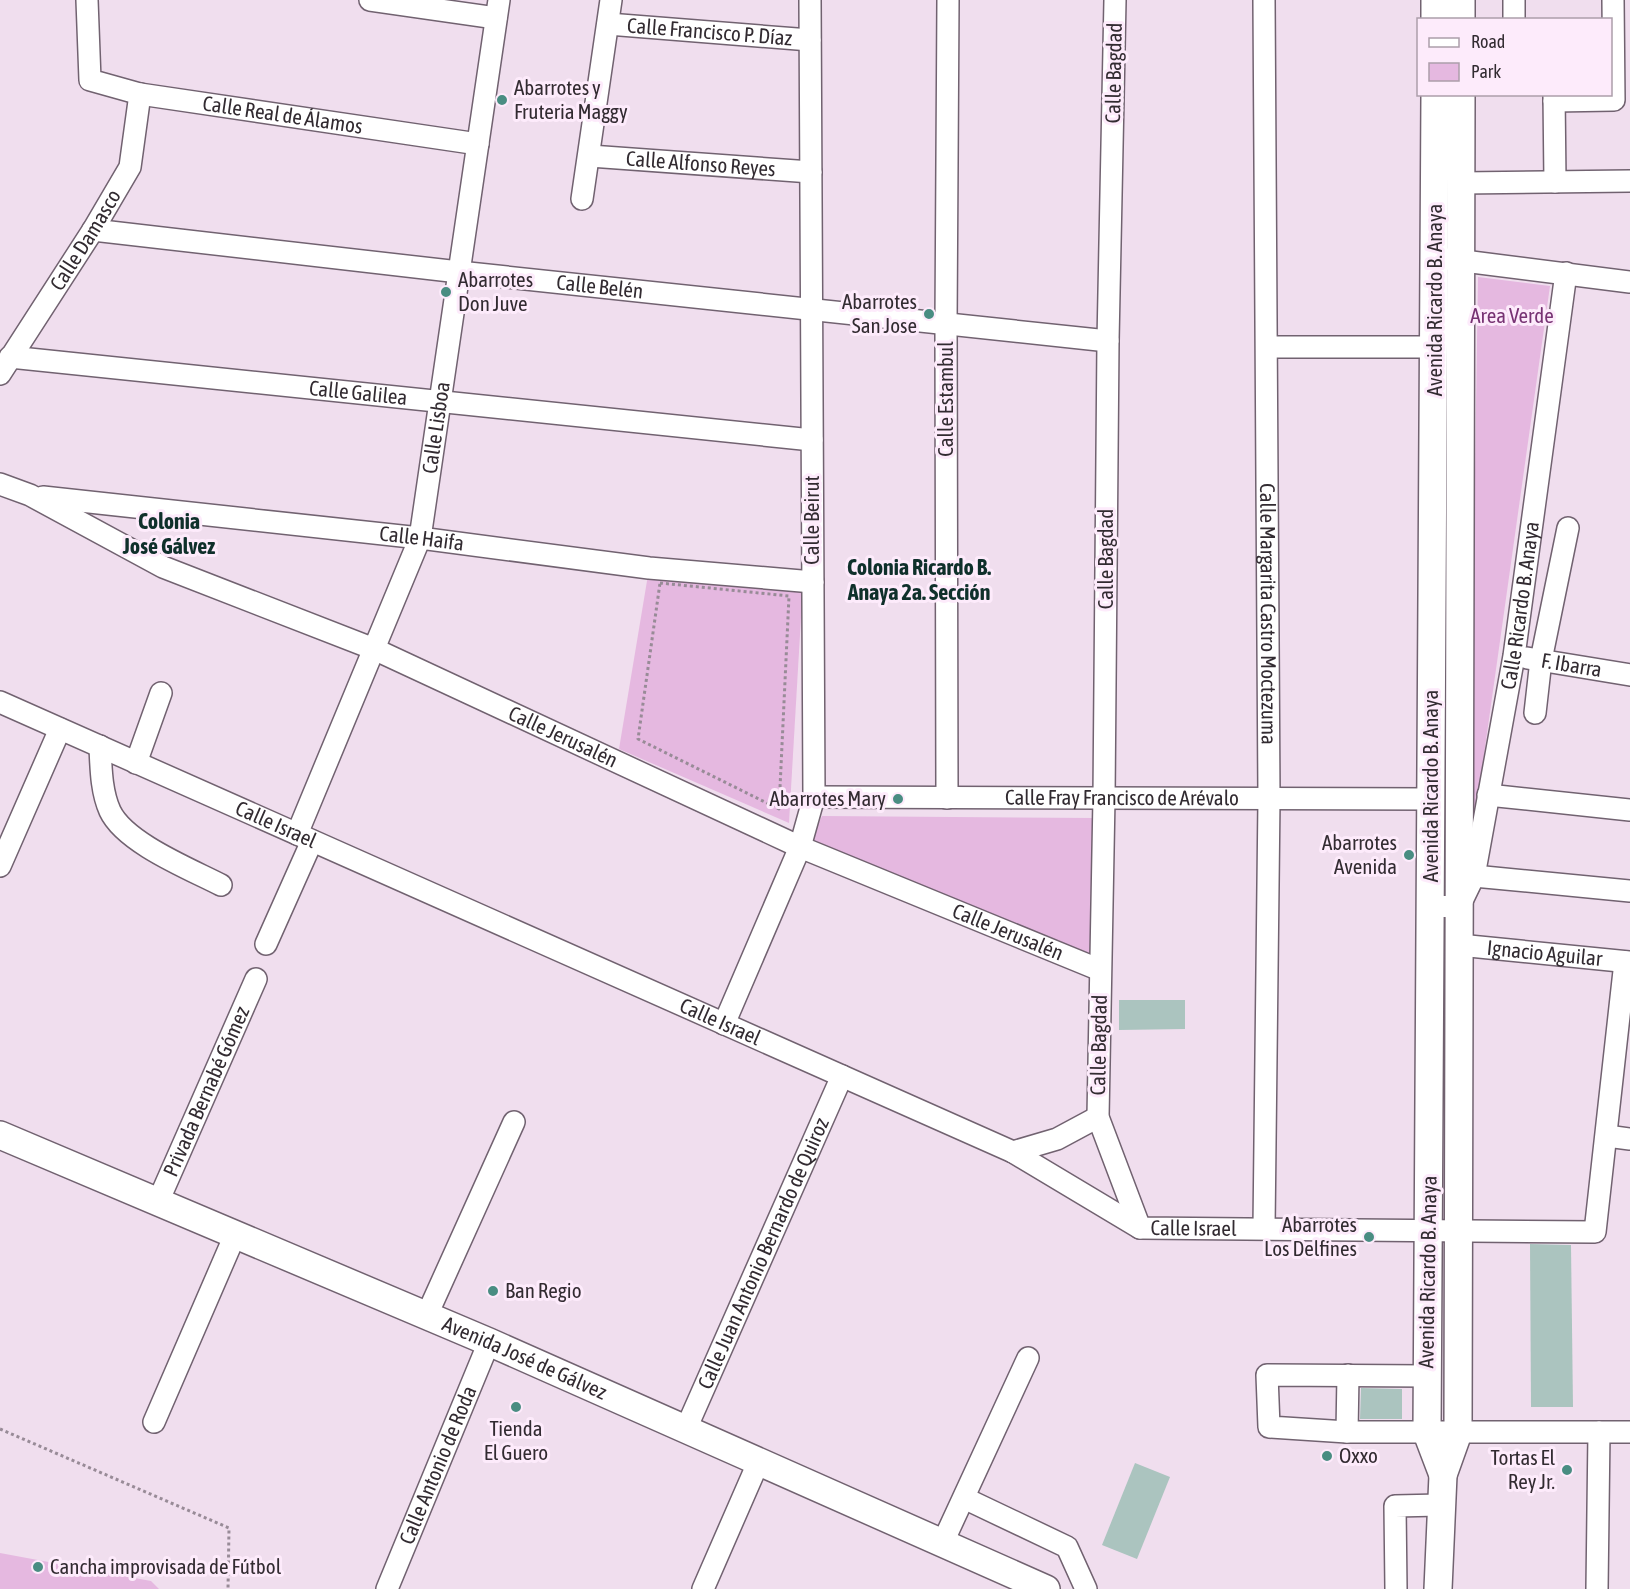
<svg xmlns="http://www.w3.org/2000/svg" width="1630" height="1589" viewBox="0 0 1630 1589" font-family="'Asap Condensed',sans-serif">
  <rect width="100%" height="100%" fill="#f0deee"/>
  <g fill="#e5b8e0">
    <path d="M1478,277L1550,286L1469,861Z"/>
    <path d="M649,569L803,583L789,823L619,749Z"/>
    <path d="M822,816L1094,818L1093,956L810,842Z"/>
    <path d="M0,1553L151,1581L159,1589H0Z"/>
  </g>
  <g fill="#abc4bf">
    <path d="M1119,1000H1185V1029L1119,1030Z"/>
    <path d="M1530,1244L1571,1245L1573,1407H1531Z"/>
    <path d="M1361,1388L1402,1389V1419H1360Z"/>
    <path d="M1135,1463L1170,1477L1137,1559L1102,1545Z"/>
  </g>
  <g fill="none" stroke-linecap="round" stroke-linejoin="round">
    <g stroke="#716270" stroke-width="24">
      <g id="minor">
        <path id="s1" d="M87,0L90,80L140,94L478,144"/>
        <path d="M370,0L496,18"/>
        <path d="M1115,0L1108,341L1104,798L1098,1117L1140,1228"/>
        <path id="s2" d="M1264,0L1269,799L1264,1228"/>
        <path d="M1514,0V20"/>
        <path id="s3" d="M608,24L810,40"/>
        <path d="M1554,94L1555,182"/>
        <path d="M1554,101L1614,100L1613,0"/>
        <path id="s4" d="M590,156L811,172"/>
        <path d="M1461,183L1630,181"/>
        <path d="M582,199L611,0"/>
        <path id="s5" d="M93,230L459,272L1108,341"/>
        <path d="M1448,259L1630,282"/>
        <path d="M1267,347H1435"/>
        <path id="s6" d="M10,357L812,440"/>
        <path id="s7" d="M0,374L93,230L130,167L140,94"/>
        <path id="s8" d="M0,484L30,495L163,567L374,649L800,847L1100,970"/>
        <path id="s9" d="M43,497L420,538L649,568L813,582"/>
        <path id="s10" d="M1527,658L1630,675"/>
        <path id="s11" d="M0,702L1013,1152L1140,1228L1595,1232L1625,962"/>
        <path d="M1535,713L1541,660L1568,528"/>
        <path d="M100,746C101,767 101,791 110,811C125,843 190,869 221,885"/>
        <path d="M136,763L161,693"/>
        <path d="M1488,795L1630,810"/>
        <path id="s12" d="M814,797L1430,799"/>
        <path d="M947,798L946,324L948,0"/>
        <path id="s13" d="M297,834L420,538L499,0"/>
        <path d="M0,866L60,729"/>
        <path d="M1474,876L1630,891"/>
        <path id="s14" d="M1430,906L1459,907L1474,876L1514,656L1566,273"/>
        <path d="M266,944L312,841"/>
        <path id="s15" d="M1459,945L1630,962"/>
        <path d="M724,1024L800,847L814,797L810,0"/>
        <path d="M1607,1136L1630,1139"/>
        <path d="M1013,1152L1057,1139L1098,1117"/>
        <path id="s16" d="M157,1204L256,979"/>
        <path d="M426,1317L514,1122"/>
        <path d="M1427,1376L1267,1375L1269,1427L1347,1432H1630"/>
        <path d="M154,1422L235,1235"/>
        <path id="s17" d="M685,1431L842,1076"/>
        <path d="M1347,1432L1348,1375"/>
        <path d="M964,1498L1067,1547L1086,1589"/>
        <path d="M943,1542L1028,1358"/>
        <path id="s18" d="M387,1589L489,1342"/>
        <path d="M703,1589L758,1463"/>
        <path d="M1396,1589L1395,1506L1440,1505"/>
        <path d="M1597,1589L1599,1432"/>
      </g>
    </g>
    <g stroke="#716270" stroke-width="30">
      <g id="major">
        <path d="M1435,0V20"/>
        <path d="M1461,0V20"/>
        <path d="M1435,94L1427,1433L1443,1475"/>
        <path id="s19" d="M0,1135L489,1342L1046,1589"/>
        <path d="M1438,1589L1443,1475L1458,1433L1461,94"/>
      </g>
    </g>
    <g stroke="#988b97" stroke-width="3" stroke-dasharray="3 3" stroke-linecap="butt">
      <path d="M660,583L789,596L779,809L638,739Z"/>
      <path d="M0,1429L229,1528L228,1589"/>
    </g>
    <use href="#minor" stroke="#fff" stroke-width="21"/>
    <use href="#major" stroke="#fff" stroke-width="27"/>
  </g>
  <g fill="#498d82" stroke="#fdebfb" stroke-width="2">
    <circle cx="502" cy="100" r="6"/>
    <circle cx="446" cy="292" r="6"/>
    <circle cx="929" cy="314" r="6"/>
    <circle cx="898" cy="799" r="6"/>
    <circle cx="1409" cy="855" r="6"/>
    <circle cx="1369" cy="1237" r="6"/>
    <circle cx="493" cy="1291" r="6"/>
    <circle cx="516" cy="1407" r="6"/>
    <circle cx="1327" cy="1456" r="6"/>
    <circle cx="1567" cy="1470" r="6"/>
    <circle cx="38" cy="1567" r="6"/>
  </g>
  <g text-anchor="middle" stroke-width="6" stroke-linejoin="round" paint-order="stroke">
    <g font-size="21" fill="#322b31" stroke="#fdebfb">
      <text dy="7" stroke="none"><textPath href="#s3" startOffset="102">Calle Francisco P. Díaz</textPath></text>
      <text transform="translate(1114 73) rotate(-89)" y="7">Calle Bagdad</text>
      <text dy="7" stroke="none"><textPath href="#s1" startOffset="276">Calle Real de Álamos</textPath></text>
      <text dy="7" stroke="none"><textPath href="#s4" startOffset="111">Calle Alfonso Reyes</textPath></text>
      <text dy="7" stroke="none"><textPath href="#s7" startOffset="159">Calle Damasco</textPath></text>
      <text dy="7" stroke="none"><textPath href="#s5" startOffset="510">Calle Belén</textPath></text>
      <text transform="translate(1435 300) rotate(-90)" y="7">Avenida Ricardo B. Anaya</text>
      <text dy="7" stroke="none"><textPath href="#s6" startOffset="350">Calle Galilea</textPath></text>
      <text transform="translate(946 399) rotate(-90)" y="7">Calle Estambul</text>
      <text dy="7" stroke="none"><textPath href="#s13" startOffset="432">Calle Lisboa</textPath></text>
      <text transform="translate(812 520) rotate(-90)" y="7">Calle Beirut</text>
      <text dy="7" stroke="none"><textPath href="#s9" startOffset="381">Calle Haifa</textPath></text>
      <text transform="translate(1106 559) rotate(-90)" y="7">Calle Bagdad</text>
      <text dy="7" stroke="none"><textPath href="#s14" startOffset="338">Calle Ricardo B. Anaya</textPath></text>
      <text dy="7" stroke="none"><textPath href="#s2" startOffset="614">Calle Margarita Castro Moctezuma</textPath></text>
      <text dy="7" stroke="none"><textPath href="#s10" startOffset="45">F. Ibarra</textPath></text>
      <text dy="7" stroke="none"><textPath href="#s8" startOffset="618">Calle Jerusalén</textPath></text>
      <text transform="translate(1431 786) rotate(-90)" y="7">Avenida Ricardo B. Anaya</text>
      <text dy="7" stroke="none"><textPath href="#s12" startOffset="308">Calle Fray Francisco de Arévalo</textPath></text>
      <text dy="7" stroke="none"><textPath href="#s11" startOffset="302">Calle Israel</textPath></text>
      <text dy="7" stroke="none"><textPath href="#s8" startOffset="1104">Calle Jerusalén</textPath></text>
      <text dy="7" stroke="none"><textPath href="#s15" startOffset="86">Ignacio Aguilar</textPath></text>
      <text dy="7" stroke="none"><textPath href="#s11" startOffset="788">Calle Israel</textPath></text>
      <text transform="translate(1099 1045) rotate(-89)" y="7">Calle Bagdad</text>
      <text dy="7" stroke="none"><textPath href="#s16" startOffset="123">Privada Bernabé Gómez</textPath></text>
      <text dy="7" stroke="none"><textPath href="#s11" startOffset="1310">Calle Israel</textPath></text>
      <text dy="7" stroke="none"><textPath href="#s17" startOffset="194">Calle Juan Antonio Bernardo de Quiroz</textPath></text>
      <text transform="translate(1428 1272) rotate(-89)" y="7">Avenida Ricardo B. Anaya</text>
      <text dy="7" stroke="none"><textPath href="#s19" startOffset="570">Avenida José de Gálvez</textPath></text>
      <text dy="7" stroke="none"><textPath href="#s18" startOffset="134">Calle Antonio de Roda</textPath></text>
    </g>
    <g font-size="21" fill="#322b31" stroke="#fdebfb" text-anchor="start">
      <text x="514" y="95">Abarrotes y<tspan x="514" dy="24">Fruteria Maggy</tspan></text>
      <text x="458" y="287">Abarrotes<tspan x="458" dy="24">Don Juve</tspan></text>
      <text x="917" y="309" text-anchor="end">Abarrotes<tspan x="917" dy="24">San Jose</tspan></text>
      <text x="886" y="806" text-anchor="end">Abarrotes Mary</text>
      <text x="1397" y="850" text-anchor="end">Abarrotes<tspan x="1397" dy="24">Avenida</tspan></text>
      <text x="1357" y="1232" text-anchor="end">Abarrotes<tspan x="1357" dy="24">Los Delfines</tspan></text>
      <text x="505" y="1298">Ban Regio</text>
      <text x="516" y="1436" text-anchor="middle">Tienda<tspan x="516" dy="24">El Guero</tspan></text>
      <text x="1339" y="1463">Oxxo</text>
      <text x="1555" y="1465" text-anchor="end">Tortas El<tspan x="1555" dy="24">Rey Jr.</tspan></text>
      <text x="50" y="1574">Cancha improvisada de Fútbol</text>
    </g>
    <g font-size="21" fill="#773273" stroke="#fdebfb">
      <text x="1512" y="323">Area Verde</text>
    </g>
    <g font-size="22" font-weight="bold" fill="#0f302b" stroke="#fdebfb">
      <text x="169" y="529">Colonia<tspan x="169" dy="25">José Gálvez</tspan></text>
      <text x="919" y="575">Colonia Ricardo B.<tspan x="919" dy="25">Anaya 2a. Sección</tspan></text>
    </g>
  </g>
  <rect x="1417" y="18" width="195" height="78" fill="#fdebfb" stroke="#ac9eaa" stroke-width="1.5"/>
  <rect x="1429" y="38" width="30" height="9" fill="#ffffff" stroke="#ac9eaa" stroke-width="1.5"/>
  <text x="1471" y="48" font-size="18" fill="#322b31">Road</text>
  <rect x="1429" y="63" width="30" height="18" fill="#e5b8e0" stroke="#ac9eaa" stroke-width="1.5"/>
  <text x="1471" y="78" font-size="18" fill="#322b31">Park</text>
</svg>
